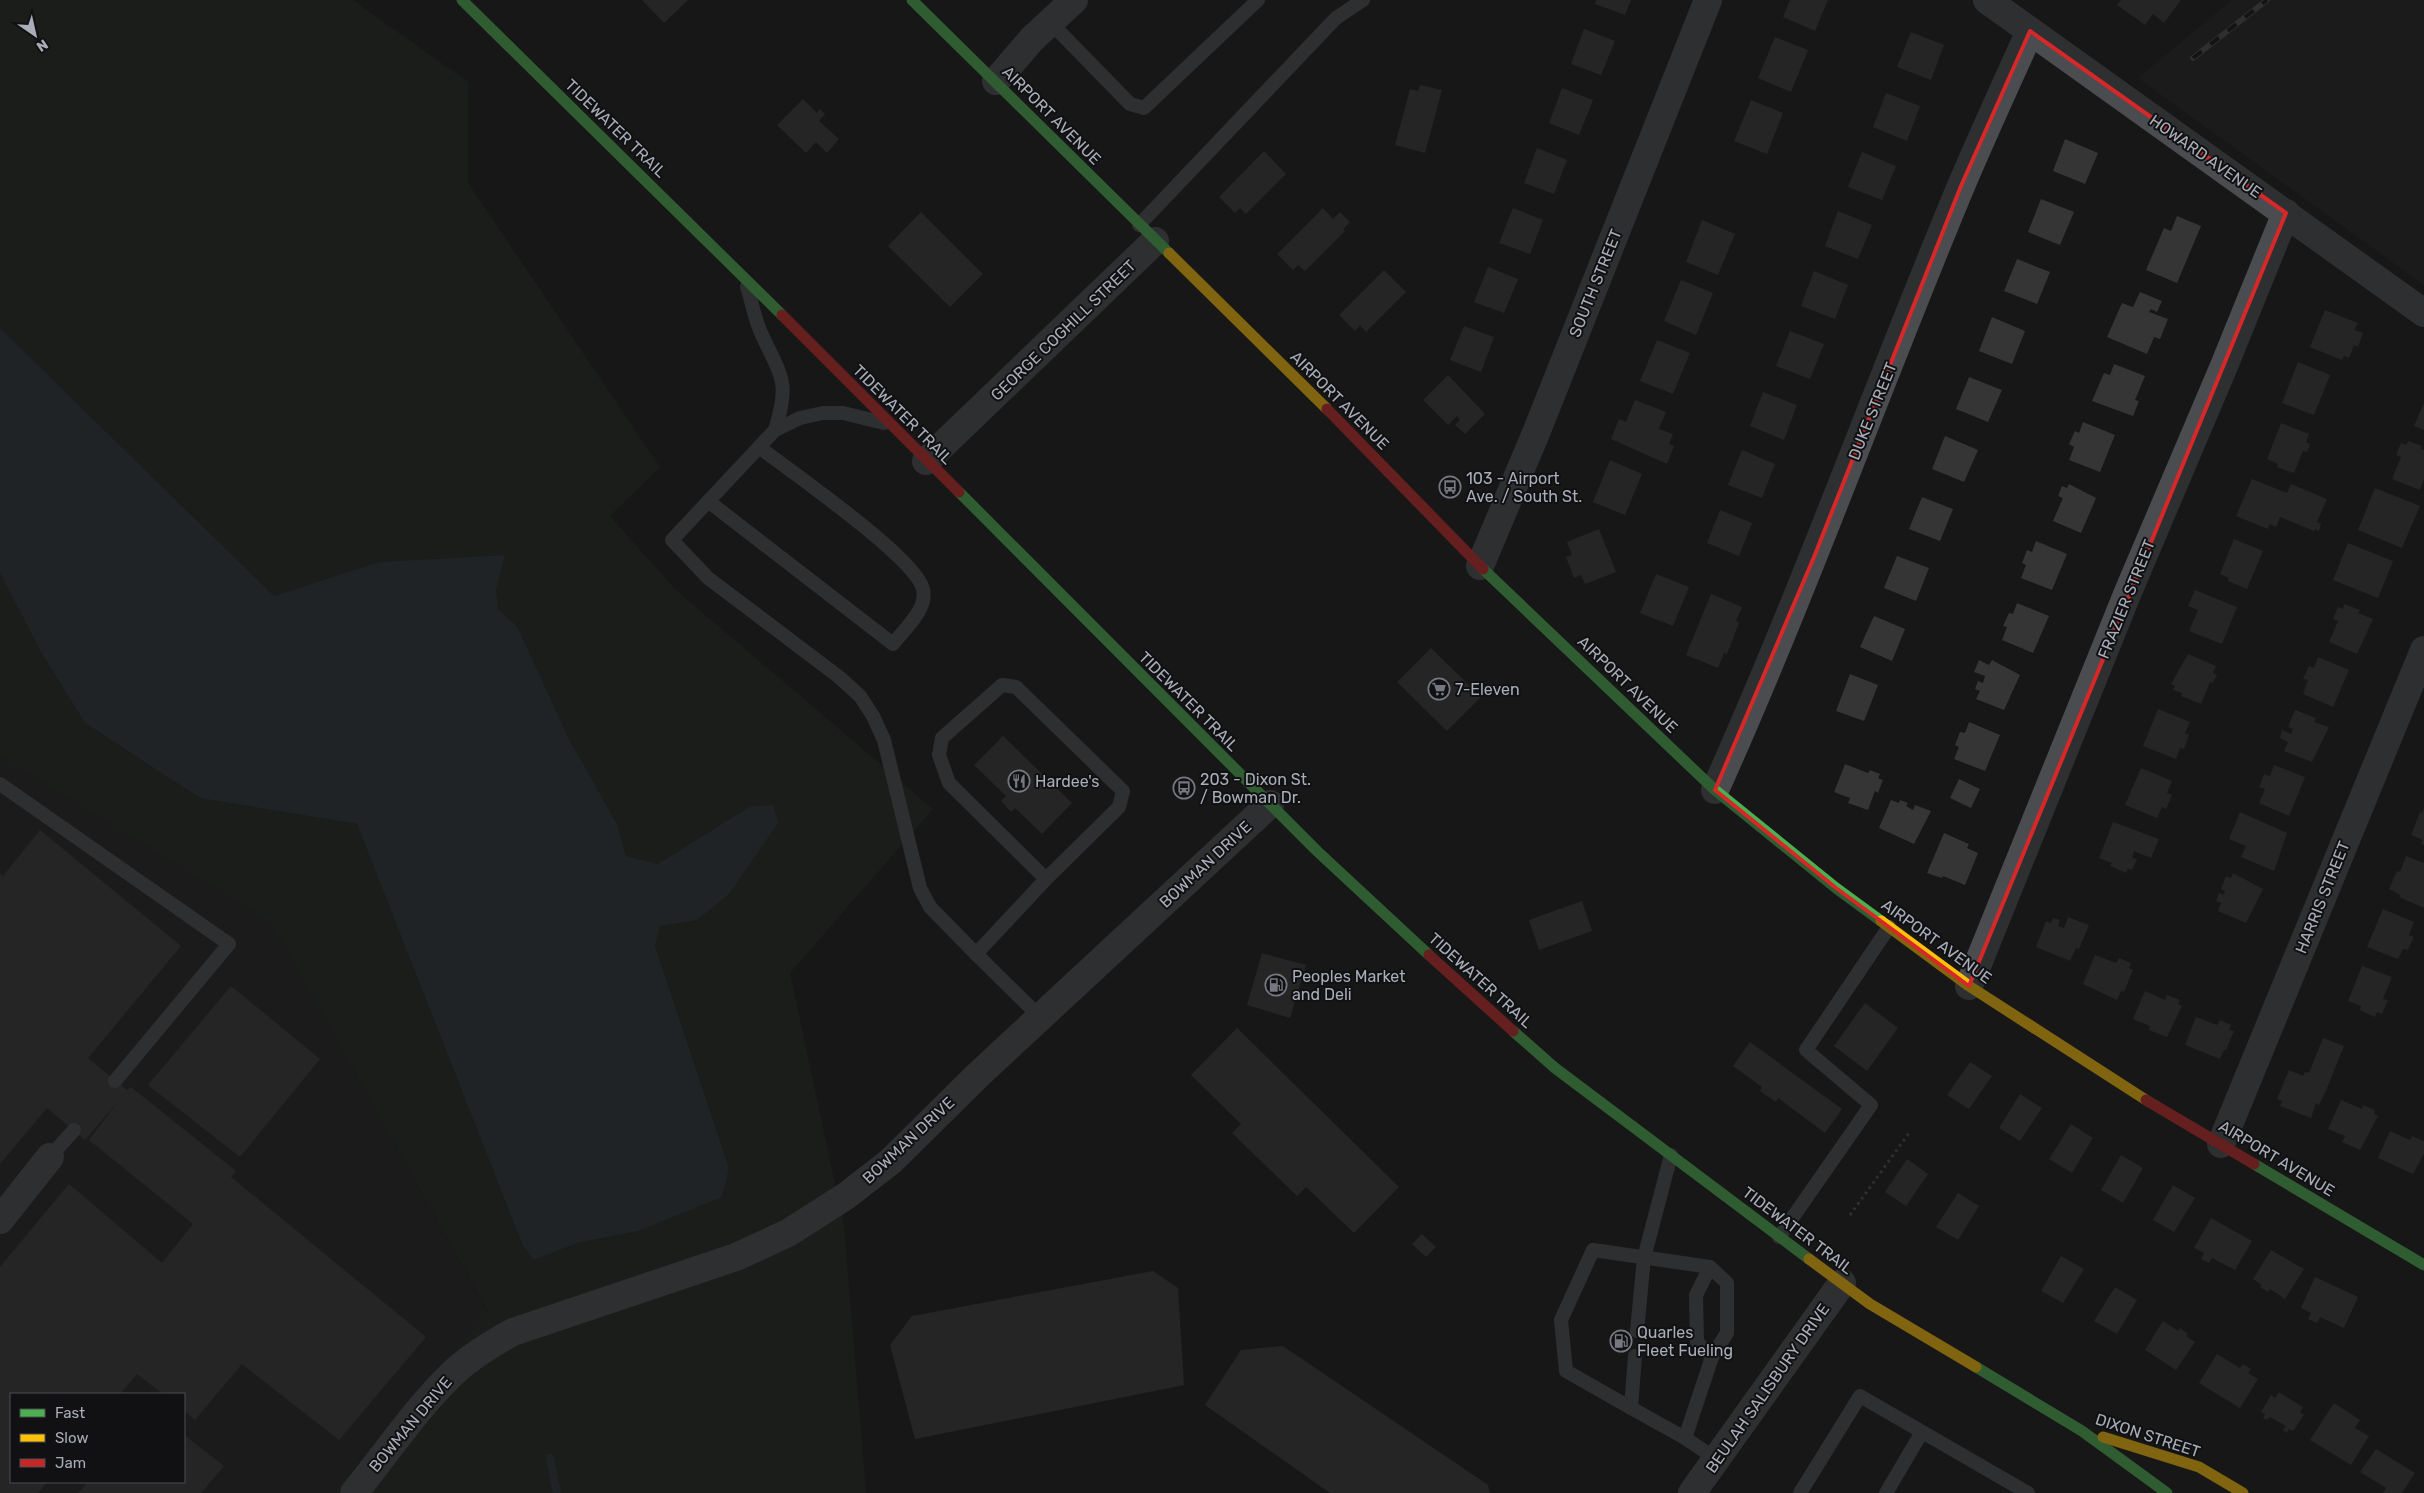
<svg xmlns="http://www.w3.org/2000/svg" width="2424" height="1493" viewBox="0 0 2424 1493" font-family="Rubik,sans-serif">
  <rect width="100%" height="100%" fill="#171717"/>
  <g fill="#212123" fill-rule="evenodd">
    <path d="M2232,0H2424V285L2138,78Z"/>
    <path d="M0,756L271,922L488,1313L424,1493H0ZM11,1394H184V1482H11Z"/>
  </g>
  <path fill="#1d241e" d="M0,0H353L468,82V183L660,467L610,516L675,589L933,809L790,973L844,1226L866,1493H333L488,1312L271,922L0,756V573L41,652L85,723L200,798L357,824L523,1246L534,1260L577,1243L638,1231L729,1168L655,946L660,926L697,920L749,807L658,864L626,856L617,824L569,739L517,626L498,609L496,590L504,555L379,562L274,596L0,328Z"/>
  <path fill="#2a3239" d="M0,328L274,596L379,562L505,555L496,590L498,609L517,626L569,739L617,824L626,856L658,864L749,807L773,805L778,823L729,894L697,920L660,926L655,946L729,1168L722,1197L638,1231L577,1243L534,1260L523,1246L357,824L200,798L85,723L41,652L0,573Z"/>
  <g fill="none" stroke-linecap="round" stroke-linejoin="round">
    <path stroke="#2a3239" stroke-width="8" d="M550,1458L557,1493"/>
  </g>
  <g fill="#353536">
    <path d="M642,0H688L664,23Z"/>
    <path d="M1596,0H1631L1625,15L1595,4Z"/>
    <path d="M1790,0H1828L1815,31L1783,17Z"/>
    <path d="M2121,0H2181L2164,23L2153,14L2145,25L2117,5Z"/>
    <path d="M1584,29L1615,41L1601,75L1571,64Z"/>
    <path d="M1911,32L1944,45L1931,80L1897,67Z"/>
    <path d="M1775,37L1808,50L1791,92L1758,78Z"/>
    <path d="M1420,85L1442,90L1425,153L1395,145L1410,89L1418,91Z"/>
    <path d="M1562,88L1593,100L1579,135L1549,123Z"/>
    <path d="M1886,93L1920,106L1907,141L1873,127Z"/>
    <path d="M803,99L817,113L820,109L825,114L819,121L839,139L827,153L816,142L806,153L777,125Z"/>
    <path d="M1751,100L1783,113L1767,154L1734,141Z"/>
    <path d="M2065,139L2098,153L2085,184L2053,171Z"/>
    <path d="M1537,148L1567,160L1554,194L1524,183Z"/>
    <path d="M1264,151L1286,174L1246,214L1240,208L1235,213L1219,197Z"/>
    <path d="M1862,152L1896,166L1882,200L1848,187Z"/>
    <path d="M2041,199L2074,212L2060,245L2028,232Z"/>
    <path d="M1323,208L1333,219L1340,212L1350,222L1343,229L1345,231L1305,271L1298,265L1293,270L1277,254Z"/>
    <path d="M1513,208L1543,220L1530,254L1499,243Z"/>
    <path d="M1838,211L1872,225L1858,259L1825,246Z"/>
    <path d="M921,212L983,274L950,307L888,246Z"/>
    <path d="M2177,216L2201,226L2177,283L2146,270L2164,228L2171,231Z"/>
    <path d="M1702,220L1735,234L1718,275L1686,262Z"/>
    <path d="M2017,259L2050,272L2037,304L2004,291Z"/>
    <path d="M1488,267L1518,279L1504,313L1474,302Z"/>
    <path d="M1384,270L1406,292L1366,332L1360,325L1355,331L1339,315Z"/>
    <path d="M1814,271L1848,285L1835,319L1801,306Z"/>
    <path d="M1681,280L1713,293L1696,335L1664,321Z"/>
    <path d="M2140,292L2162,301L2157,312L2151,309L2149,312L2168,319L2160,339L2154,337L2147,354L2107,337L2122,303L2133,307Z"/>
    <path d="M2325,310L2358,323L2354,330L2363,333L2358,347L2354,345L2349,358L2344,356L2342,360L2310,347Z"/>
    <path d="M1992,317L2025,331L2012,364L1979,351Z"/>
    <path d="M1464,326L1494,337L1481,372L1450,360Z"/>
    <path d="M1790,331L1824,344L1810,379L1776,366Z"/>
    <path d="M1657,340L1690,353L1673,394L1640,381Z"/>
    <path d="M2298,362L2330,375L2314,415L2282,403Z"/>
    <path d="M2114,364L2145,376L2135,400L2139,401L2133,416L2092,401L2104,373L2110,375Z"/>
    <path d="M1448,375L1485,414L1465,434L1455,425L1460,420L1457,416L1448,425L1423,400Z"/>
    <path d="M1969,377L2002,390L1988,422L1956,409Z"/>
    <path d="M1763,392L1797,405L1784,440L1750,426Z"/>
    <path d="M1635,400L1666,412L1659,429L1673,434L1669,444L1674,446L1667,464L1611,439L1619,419L1626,422Z"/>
    <path d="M2424,403V430L2414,426Z"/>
    <path d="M2083,422L2115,435L2100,472L2069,460L2074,447L2069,444L2075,431L2079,433Z"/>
    <path d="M2281,423L2309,434L2306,442L2310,444L2307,452L2303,451L2294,473L2277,467L2278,464L2267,459Z"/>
    <path d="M1945,436L1978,450L1964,482L1932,469Z"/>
    <path d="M2408,441L2422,446L2421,449L2424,450V479L2420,490L2392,479L2401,457L2396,455L2401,443L2406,445Z"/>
    <path d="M1742,450L1775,464L1762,498L1728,485Z"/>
    <path d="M1610,460L1642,474L1625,515L1593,502Z"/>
    <path d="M2252,479L2287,493L2291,484L2327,499L2317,522L2321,524L2319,531L2315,529L2314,531L2280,517L2276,527L2270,524L2268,529L2236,516Z"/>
    <path d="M2069,484L2096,498L2081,533L2053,521L2063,498L2058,496L2062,486L2067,488Z"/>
    <path d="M2375,488L2420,506L2402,548L2358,530Z"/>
    <path d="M1922,497L1953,509L1940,541L1909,529Z"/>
    <path d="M1720,510L1752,523L1739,556L1707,543Z"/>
    <path d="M1599,529L1616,572L1585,584L1581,575L1574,578L1566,557L1572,555L1567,542Z"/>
    <path d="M2234,539L2263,551L2247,589L2228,581L2229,578L2220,574Z"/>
    <path d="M2036,541L2067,554L2052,590L2021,578L2026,565L2022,563L2027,550L2032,552Z"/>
    <path d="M2348,543L2393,561L2378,598L2333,580Z"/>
    <path d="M1897,556L1929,568L1916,601L1884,588Z"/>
    <path d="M1656,574L1689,587L1673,626L1640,613Z"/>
    <path d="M2195,590L2237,607L2222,644L2189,631L2198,610L2188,606Z"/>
    <path d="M1711,594L1742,607L1736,621L1739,623L1727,654L1724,653L1718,668L1686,655Z"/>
    <path d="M2017,603L2049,616L2033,653L2002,640L2007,627L2003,626L2009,613L2013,614Z"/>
    <path d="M2344,604L2360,610L2358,613L2373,619L2357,654L2329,642L2338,621L2333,619L2338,607L2343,609Z"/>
    <path d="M1874,616L1905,629L1892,661L1860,647Z"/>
    <path d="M1431,648L1481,697L1447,731L1397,682Z"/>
    <path d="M2188,654L2216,666L2213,673L2217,675L2213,683L2210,682L2201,704L2181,696L2182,693L2173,690L2175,686L2171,684Z"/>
    <path d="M2318,657L2349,670L2333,707L2303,694L2308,680L2303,679L2309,666L2314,668Z"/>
    <path d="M1979,660L1989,665L1992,660L2020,675L2004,710L1976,699L1980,691L1975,689L1978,681L1983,683L1985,676L1974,672Z"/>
    <path d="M1850,674L1878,685L1864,721L1836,711Z"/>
    <path d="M2158,709L2190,722L2185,733L2189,735L2184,749L2180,748L2176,759L2143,746Z"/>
    <path d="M2295,710L2316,718L2314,722L2329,727L2312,762L2284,751L2288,742L2280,738L2282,730L2291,734L2293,729L2288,727Z"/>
    <path d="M1969,722L2000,735L1985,771L1954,759L1959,747L1955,745L1960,732L1965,733Z"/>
    <path d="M1003,736L1072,803L1042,834L1015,808L1011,812L1001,801L1006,796L974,765Z"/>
    <path d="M1845,764L1868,773L1870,770L1880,774L1878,778L1883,780L1878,793L1875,791L1868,810L1848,803L1850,798L1834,792Z"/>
    <path d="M2274,765L2305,777L2289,816L2259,803L2265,789L2259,787L2264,774L2270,776Z"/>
    <path d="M2141,768L2172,781L2167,793L2172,795L2166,809L2162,807L2157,818L2125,805Z"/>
    <path d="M1959,779L1980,789L1971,808L1950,798Z"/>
    <path d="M1891,800L1899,803L1900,800L1908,803L1906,806L1913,810L1915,805L1931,811L1914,844L1879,828Z"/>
    <path d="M2424,808V845L2421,844L2423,840L2411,835L2420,812L2422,813Z"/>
    <path d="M2240,812L2287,833L2274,871L2241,857L2246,846L2229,839Z"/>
    <path d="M2113,822L2159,839L2151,858L2134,851L2132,858L2137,859L2132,870L2128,869L2126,873L2110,866L2112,863L2099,858Z"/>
    <path d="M40,830L181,946L88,1058L127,1090L131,1087L236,1171L231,1177L426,1337L339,1440L242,1364L195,1420L184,1411V1394H163L137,1374L120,1394H11V1482H47L38,1493H0V1267L69,1184L162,1263L193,1224L89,1140L119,1100L85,1140L47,1108L0,1164V874L3,876Z"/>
    <path d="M1944,833L1969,844L1967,848L1978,853L1965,885L1943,876L1942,878L1927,873Z"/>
    <path d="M2406,856L2424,863V908L2399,897L2400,895L2389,889L2397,871L2400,872Z"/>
    <path d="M2233,873L2263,889L2246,923L2218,911L2221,903L2216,901L2219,893L2223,895L2225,891L2221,889L2226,876L2231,878Z"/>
    <path d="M1582,901L1592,931L1539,950L1529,920Z"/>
    <path d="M2383,909L2414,922L2409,935L2414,937L2408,950L2403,949L2398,959L2367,947Z"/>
    <path d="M2068,917L2089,925L2079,949L2076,948L2070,961L2036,947L2046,921L2051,923L2053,918L2060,920L2058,926L2064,928Z"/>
    <path d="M1262,953L1306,965L1290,1018L1247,1005Z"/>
    <path d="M2095,955L2116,963L2119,958L2131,963L2129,968L2133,970L2124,992L2121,991L2117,1000L2083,984Z"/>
    <path d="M2362,966L2392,977L2383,999L2388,1000L2382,1014L2377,1012L2375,1017L2360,1010L2361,1006L2348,1001Z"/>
    <path d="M231,986L320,1059L240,1157L148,1085Z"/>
    <path d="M2145,991L2165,1000L2167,995L2180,1000L2178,1004L2182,1006L2167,1037L2149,1030L2150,1026L2133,1019Z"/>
    <path d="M1865,1003L1898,1028L1867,1071L1834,1046Z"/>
    <path d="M2196,1017L2217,1025L2220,1020L2231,1025L2229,1030L2234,1031L2226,1050H2224L2220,1059L2185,1045Z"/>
    <path d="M1237,1028L1399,1187L1354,1233L1306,1187L1297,1196L1232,1133L1241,1124L1191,1075Z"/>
    <path d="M2323,1038L2344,1046L2327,1088L2319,1105L2316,1103L2311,1118L2280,1106L2282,1101L2277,1099L2289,1070L2303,1076L2305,1072L2309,1073Z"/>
    <path d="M1750,1042L1842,1109L1825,1133L1778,1098L1776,1102L1760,1091L1762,1087L1733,1066Z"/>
    <path d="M1970,1062L1992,1076L1969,1109L1947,1095Z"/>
    <path d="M2020,1094L2042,1108L2020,1141L1999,1128Z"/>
    <path d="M2341,1100L2362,1109L2363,1105L2375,1110L2374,1114L2378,1116L2360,1150L2342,1142L2345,1136L2328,1129Z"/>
    <path d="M2071,1124L2093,1138L2072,1173L2049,1159Z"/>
    <path d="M2390,1131L2410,1140L2412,1136L2424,1141V1154L2413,1174L2378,1158Z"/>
    <path d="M2121,1155L2143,1168L2123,1203L2101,1190Z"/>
    <path d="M1907,1159L1928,1174L1906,1206L1885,1192Z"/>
    <path d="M2173,1185L2195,1198L2174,1232L2153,1220Z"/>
    <path d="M1958,1193L1979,1206L1958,1240L1936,1227Z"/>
    <path d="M2211,1218L2252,1241L2235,1270L2212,1258L2209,1263L2201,1259L2204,1253L2194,1248Z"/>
    <path d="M1422,1234L1436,1247L1426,1257L1412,1244Z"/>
    <path d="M2271,1250L2304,1269L2285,1299L2270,1289L2268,1292L2260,1287L2262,1285L2253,1279Z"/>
    <path d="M2061,1256L2084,1269L2063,1303L2041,1291Z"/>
    <path d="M1153,1271L1178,1288L1184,1385L915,1439L890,1345L912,1316Z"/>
    <path d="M2315,1277L2358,1297L2344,1328L2320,1317L2317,1323L2308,1319L2311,1313L2301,1308Z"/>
    <path d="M2115,1287L2137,1300L2117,1334L2094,1321Z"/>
    <path d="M2163,1321L2178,1331L2180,1328L2188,1334L2186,1336L2195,1342L2176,1370L2145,1350Z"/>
    <path d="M1283,1346L1488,1485L1490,1493H1330L1205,1405L1241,1350Z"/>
    <path d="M2217,1354L2240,1368L2243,1364L2251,1369L2248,1373L2258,1379L2240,1408L2199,1383Z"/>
    <path d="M2279,1392L2303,1407L2300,1412L2304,1415L2293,1431L2289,1429L2287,1433L2283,1430L2286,1426L2270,1417L2267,1420L2263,1418L2265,1414L2261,1412L2271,1395L2275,1398Z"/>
    <path d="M2334,1403L2360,1420L2355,1428L2369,1436L2351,1465L2310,1440Z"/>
    <path d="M184,1435L224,1466L201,1493H78L88,1482H184Z"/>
    <path d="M2376,1449L2415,1473L2402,1493H2383L2386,1488L2360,1472Z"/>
  </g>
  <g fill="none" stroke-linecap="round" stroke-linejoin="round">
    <path stroke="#4d4e52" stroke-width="3" stroke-dasharray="2.5 4" stroke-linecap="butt" d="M1850,1215L1909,1133"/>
    <g stroke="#4b4c50" stroke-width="14">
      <path d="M1050,22L1130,104L1144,108L1258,0"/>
      <path d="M1139,225L1336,18L1363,0"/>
      <path d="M747,287C752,302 755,321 762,335C782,378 790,382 775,430"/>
      <path d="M884,423L843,413H823L800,418L775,430L672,540L708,578L839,677L860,696L873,716L884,740L920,888L930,907L976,954"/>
      <path d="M708,501L893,644C904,629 928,610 923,589C916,558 790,471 759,447"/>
      <path d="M0,784L229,944L115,1081"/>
      <path d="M1040,1017L976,954L1046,879L1119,807L1123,791L1016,687L1002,685L942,738L939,755L949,783L1046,879"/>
      <path d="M50,1157L74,1130"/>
      <path d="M1779,1237L1871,1105L1806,1050L1889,927"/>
      <path d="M1710,1267L1696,1295L1697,1342L1712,1357"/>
      <path d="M1637,1331L1644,1258L1671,1155"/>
      <path d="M1635,1356L1631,1408L1685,1438L1716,1459"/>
      <path d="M1631,1408L1566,1371L1561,1320L1593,1250L1710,1267L1727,1283V1333L1712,1357L1685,1438"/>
      <path d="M1800,1493L1860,1396L2028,1493"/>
      <path d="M1886,1493L1922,1432"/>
    </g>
    <g stroke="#4b4c50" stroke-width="28">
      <path d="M1987,0L2424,313"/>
      <path d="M996,81L1032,39L1074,0"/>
      <path d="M926,461L1155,241"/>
      <path d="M1480,566L1536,433L1708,0"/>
      <path d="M1715,790C1804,592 1877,387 1961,186C1983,134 2007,82 2030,31"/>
      <path d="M1969,986L2128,592L2224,366L2286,213"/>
      <path d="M2221,1144L2424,650"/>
      <path d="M0,1220L50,1157"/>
      <path d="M354,1493C386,1454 415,1410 451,1375C469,1357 491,1344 513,1332L736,1257L788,1233L846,1196L891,1161L978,1075L1270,804"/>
      <path d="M1692,1493L1842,1283"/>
    </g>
    <g stroke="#4caf50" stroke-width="11">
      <path d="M462,0L782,315"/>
      <path d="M912,0L1169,253"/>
      <path d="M959,492L1317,851L1429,955"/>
      <path d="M1483,569L1715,790L1836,888L1881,921"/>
      <path d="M1513,1031L1555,1068L1809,1259"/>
      <path d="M2254,1164L2424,1265"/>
      <path d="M1976,1367L2082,1431L2167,1493"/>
    </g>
    <g stroke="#ffc107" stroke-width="11">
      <path d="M1169,253L1327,409"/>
      <path d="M1881,921L1969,986L2146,1100"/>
      <path d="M1809,1259L1870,1304L1976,1367"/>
      <path d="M2103,1437L2199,1467L2243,1493"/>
    </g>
    <g stroke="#c62828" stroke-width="11">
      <path d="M782,315L959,492"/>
      <path d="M1327,409L1483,569"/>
      <path d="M1429,955L1513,1031"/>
      <path d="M2146,1100L2254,1164"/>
    </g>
    <g stroke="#4b4c4f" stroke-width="5.5">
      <path id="rail" d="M2193,58L2267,0"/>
    </g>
    <use href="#rail" stroke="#111113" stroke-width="4" stroke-dasharray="11" stroke-linecap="butt"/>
  </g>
  <path d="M0 0H2424V1493H0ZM2030,31L2286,213L1969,986L1836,888L1715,790L1814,557L1961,186Z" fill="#171717" fill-opacity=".55" fill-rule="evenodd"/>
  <path fill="none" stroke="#d62828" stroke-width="4" stroke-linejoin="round" d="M2030,31L2286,213L1969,986L1836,888L1715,790L1814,557L1961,186Z"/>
  <defs>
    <g id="bus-ring" transform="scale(1.125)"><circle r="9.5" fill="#111113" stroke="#757880" stroke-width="1.5"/><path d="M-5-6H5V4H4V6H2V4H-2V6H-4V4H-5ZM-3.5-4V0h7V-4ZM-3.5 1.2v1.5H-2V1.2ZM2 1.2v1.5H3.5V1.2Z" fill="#757880"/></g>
    <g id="supermarket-ring" transform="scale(1.125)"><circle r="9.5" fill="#111113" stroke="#757880" stroke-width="1.5"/><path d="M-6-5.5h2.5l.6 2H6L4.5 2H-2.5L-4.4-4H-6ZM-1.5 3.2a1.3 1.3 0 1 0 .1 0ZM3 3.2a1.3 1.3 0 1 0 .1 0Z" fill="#757880"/></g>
    <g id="restaurant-ring" transform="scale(1.125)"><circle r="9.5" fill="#111113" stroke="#757880" stroke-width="1.5"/><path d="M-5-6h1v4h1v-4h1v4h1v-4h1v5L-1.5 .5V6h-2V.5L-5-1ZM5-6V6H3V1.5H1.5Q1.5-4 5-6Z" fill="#757880"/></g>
    <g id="fuel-ring" transform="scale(1.125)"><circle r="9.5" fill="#111113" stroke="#757880" stroke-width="1.5"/><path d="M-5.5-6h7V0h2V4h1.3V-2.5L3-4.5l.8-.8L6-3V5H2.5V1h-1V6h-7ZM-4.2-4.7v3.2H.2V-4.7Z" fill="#757880"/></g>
  </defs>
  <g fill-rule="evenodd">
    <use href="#bus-ring" x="1450" y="487"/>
    <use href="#supermarket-ring" x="1439" y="689"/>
    <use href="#restaurant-ring" x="1019" y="781"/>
    <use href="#bus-ring" x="1184" y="788"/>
    <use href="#fuel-ring" x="1276" y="985"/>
    <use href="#fuel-ring" x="1621" y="1341"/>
  </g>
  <g text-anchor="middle" stroke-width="4" stroke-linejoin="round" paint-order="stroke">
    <g font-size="16" fill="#a8adb8" stroke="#111113">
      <text transform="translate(1052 115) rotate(45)" y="6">AIRPORT AVENUE</text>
      <text transform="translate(616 128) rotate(44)" y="6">TIDEWATER TRAIL</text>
      <text transform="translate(2206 156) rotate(35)" y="6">HOWARD AVENUE</text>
      <text transform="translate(1595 283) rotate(-68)" y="6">SOUTH STREET</text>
      <text transform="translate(1063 330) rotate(-44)" y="6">GEORGE COGHILL STREET</text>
      <text transform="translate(1340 400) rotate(45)" y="6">AIRPORT AVENUE</text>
      <text transform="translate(1872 411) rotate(-68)" y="6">DUKE STREET</text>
      <text transform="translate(903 414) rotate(45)" y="6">TIDEWATER TRAIL</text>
      <text transform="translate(2126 599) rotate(-68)" y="6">FRAZIER STREET</text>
      <text transform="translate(1628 684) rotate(44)" y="6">AIRPORT AVENUE</text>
      <text transform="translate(1189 701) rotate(45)" y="6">TIDEWATER TRAIL</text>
      <text transform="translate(1205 864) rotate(-43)" y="6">BOWMAN DRIVE</text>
      <text transform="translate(2322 897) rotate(-68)" y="6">HARRIS STREET</text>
      <text transform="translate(1937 941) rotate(36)" y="6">AIRPORT AVENUE</text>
      <text transform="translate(1481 980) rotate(42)" y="6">TIDEWATER TRAIL</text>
      <text transform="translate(908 1140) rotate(-43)" y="6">BOWMAN DRIVE</text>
      <text transform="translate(2277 1158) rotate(31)" y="6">AIRPORT AVENUE</text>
      <text transform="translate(1798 1230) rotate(37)" y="6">TIDEWATER TRAIL</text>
      <text transform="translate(1767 1388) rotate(-55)" y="6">BEULAH SALISBURY DRIVE</text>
      <text transform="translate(410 1424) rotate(-50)" y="6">BOWMAN DRIVE</text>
      <text transform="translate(2148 1435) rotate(18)" y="6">DIXON STREET</text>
    </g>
    <g font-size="16" fill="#a8adb8" stroke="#111113" text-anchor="start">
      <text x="1466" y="484">103 - Airport<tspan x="1466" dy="18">Ave. / South St.</tspan></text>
      <text x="1455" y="695">7-Eleven</text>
      <text x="1200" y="785">203 - Dixon St.<tspan x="1200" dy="18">/ Bowman Dr.</tspan></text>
      <text x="1035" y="787">Hardee's</text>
      <text x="1292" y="982">Peoples Market<tspan x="1292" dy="18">and Deli</tspan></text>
      <text x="1637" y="1338">Quarles<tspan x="1637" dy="18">Fleet Fueling</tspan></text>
    </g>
  </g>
  <rect x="10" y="1393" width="175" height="90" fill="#111113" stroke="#4d4f55"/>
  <rect x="20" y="1409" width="25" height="8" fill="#4caf50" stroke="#4d4f55"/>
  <text x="55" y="1418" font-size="15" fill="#a8adb8">Fast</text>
  <rect x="20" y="1434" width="25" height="8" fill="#ffc107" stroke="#4d4f55"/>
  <text x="55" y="1443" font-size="15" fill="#a8adb8">Slow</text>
  <rect x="20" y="1459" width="25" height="8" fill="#c62828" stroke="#4d4f55"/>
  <text x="55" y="1468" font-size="15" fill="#a8adb8">Jam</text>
  <g transform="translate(35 35) rotate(146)" stroke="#111113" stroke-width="4" paint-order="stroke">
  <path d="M0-4L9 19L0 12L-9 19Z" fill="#a8adb8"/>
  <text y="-8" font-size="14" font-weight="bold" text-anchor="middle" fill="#a8adb8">N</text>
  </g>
</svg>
